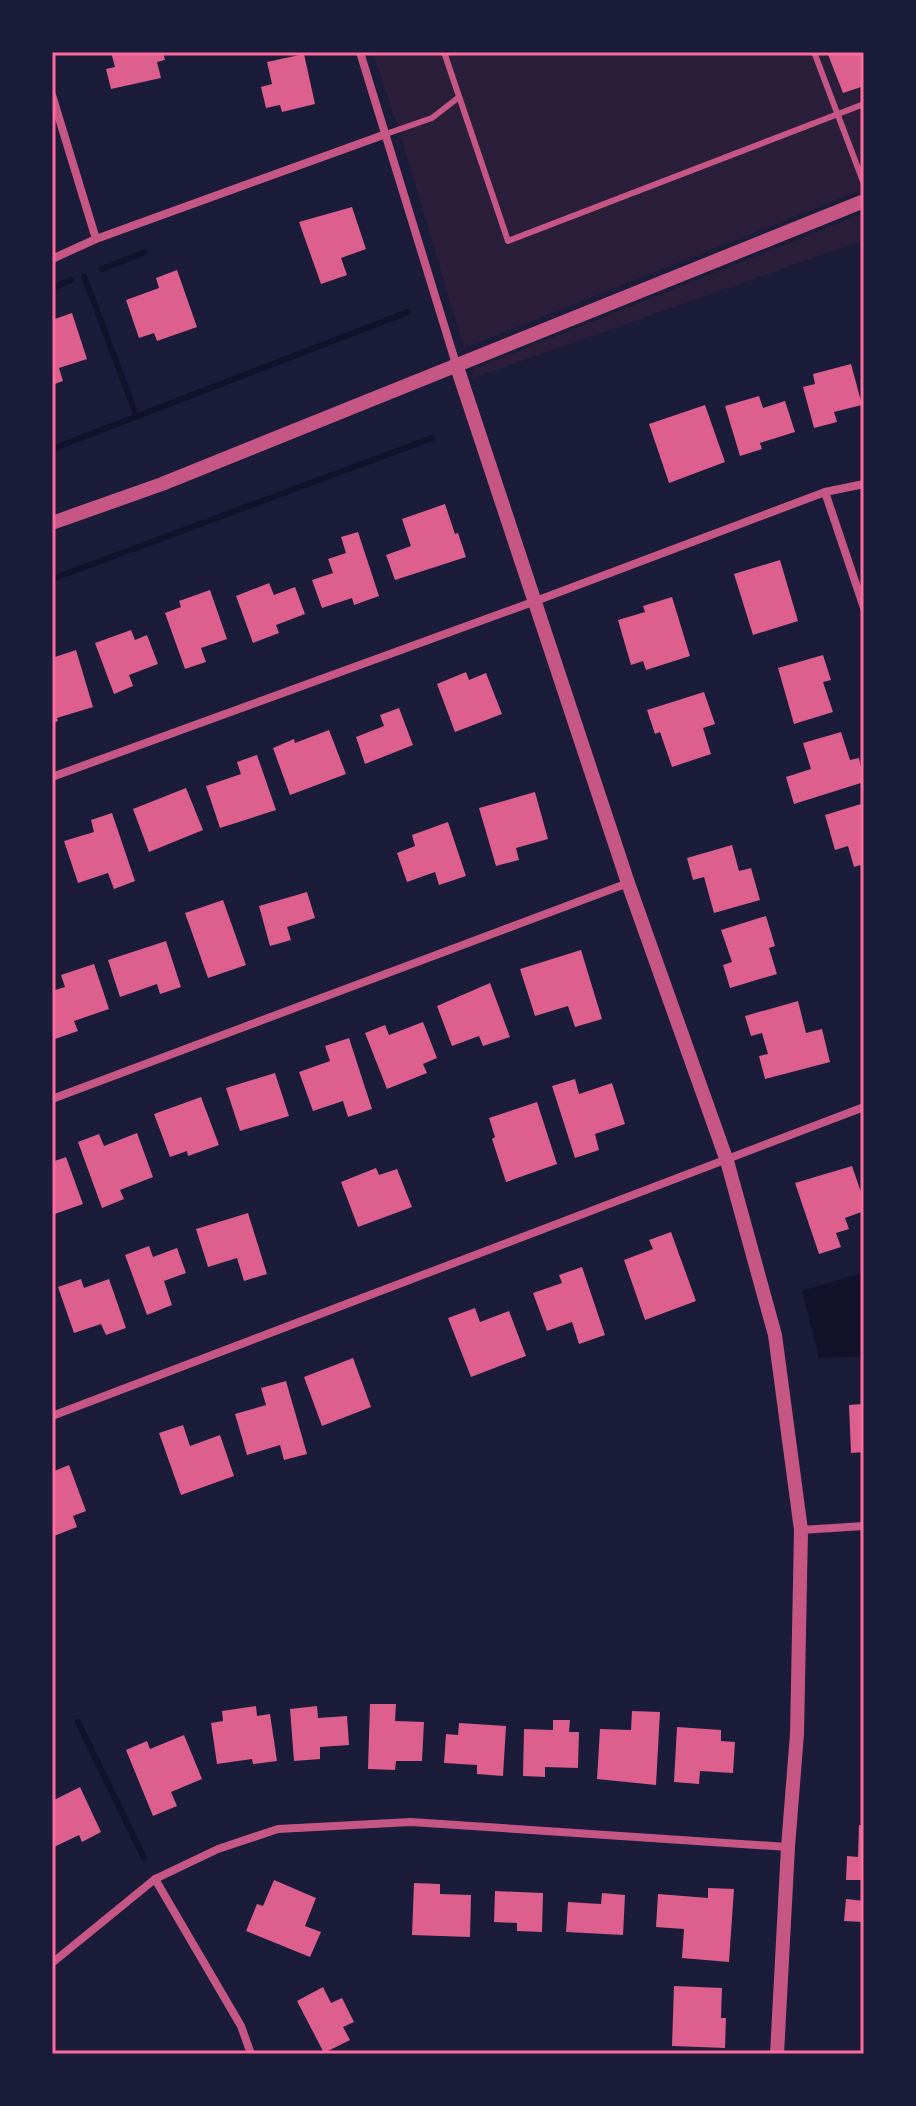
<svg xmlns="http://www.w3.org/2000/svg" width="916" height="2106" viewBox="0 0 916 2106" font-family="'Work Sans',sans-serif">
  <rect width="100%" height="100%" fill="#1b1b3a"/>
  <g fill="#2a1e3b">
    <path d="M373,52H864V189L464,348L402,140Z"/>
    <path d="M864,213V240L473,378L471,370Z"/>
  </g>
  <path fill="#12122b" d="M864,1272V1357L819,1358L802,1291Z"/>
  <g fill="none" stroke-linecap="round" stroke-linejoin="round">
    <g stroke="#12122b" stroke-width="6">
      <path d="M102,269L145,252"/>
      <path d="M84,276L137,417"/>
      <path d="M52,288L71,280"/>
      <path d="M52,449L408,312"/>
      <path d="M52,579L432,438"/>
      <path d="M78,1722L144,1858"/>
    </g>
  </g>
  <g fill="#dd5f8e">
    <path d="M111,52H163L165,60L157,62L161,78L111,89L106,69L115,67Z"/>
    <path d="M827,52H864V86L843,93Z"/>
    <path d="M304,54L315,104L282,112L280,105L266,108L261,87L272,84L267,62Z"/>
    <path d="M352,207L366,249L341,258L347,275L321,284L299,222Z"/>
    <path d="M177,270L197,327L157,341L154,333L139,338L126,300L159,288L156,278Z"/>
    <path d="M72,313L87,359L59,368L63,381L52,385V320Z"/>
    <path d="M851,364L862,405L834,412L837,422L814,428L803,387L815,384L813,374Z"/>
    <path d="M759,396L763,408L785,401L795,432L760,443L762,449L740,456L725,406Z"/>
    <path d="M705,405L725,462L669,483L649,424Z"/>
    <path d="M445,504L455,534L458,533L466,557L395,580L386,555L411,546L402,519Z"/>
    <path d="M358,532L379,596L354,605L352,598L322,608L312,580L333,573L328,559L346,553L341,537Z"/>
    <path d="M780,560L798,621L753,635L734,574Z"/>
    <path d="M269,583L274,595L295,587L305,614L276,625L279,633L253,643L236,596Z"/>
    <path d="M210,590L227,639L201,648L206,662L185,669L165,613L181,607L179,601Z"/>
    <path d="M672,597L690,656L646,670L643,661L631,665L618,620L645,612L643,606Z"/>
    <path d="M131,630L135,640L147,635L158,664L129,675L133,686L114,694L95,643Z"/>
    <path d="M76,650L93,707L57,718L58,721L52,723V658Z"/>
    <path d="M823,655L831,680L823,682L833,712L794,724L778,668Z"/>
    <path d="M466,672L469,680L486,673L502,714L455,732L437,684Z"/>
    <path d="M704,692L715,724L703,728L711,754L672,767L660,732L655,734L647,710Z"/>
    <path d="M399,708L413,745L365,764L356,737L384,726L380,715Z"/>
    <path d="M329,730L346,774L290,795L273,748L294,739L295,743Z"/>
    <path d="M841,732L850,760L859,758L864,782L794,804L786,777L811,769L803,743Z"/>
    <path d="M257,755L276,810L220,828L206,786L241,774L237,762Z"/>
    <path d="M186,788L203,830L149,852L133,809Z"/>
    <path d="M535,792L548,839L516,848L519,860L496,866L479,808Z"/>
    <path d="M864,803V864L854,867L848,846L835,850L825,815Z"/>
    <path d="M112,813L135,881L114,889L108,873L78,883L64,841L94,832L91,820Z"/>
    <path d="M448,822L466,876L439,885L435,872L407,882L397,853L415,846L412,835Z"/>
    <path d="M732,845L739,871L751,868L760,900L714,913L704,877L693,880L687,858Z"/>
    <path d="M307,892L315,918L287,927L291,940L270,946L259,906Z"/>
    <path d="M223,900L246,965L208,978L185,913Z"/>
    <path d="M766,916L775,946L769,948L777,974L730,988L723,965L732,962L721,930Z"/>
    <path d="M166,941L181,987L160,994L157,984L120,997L108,960Z"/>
    <path d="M581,950L602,1019L575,1027L568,1006L535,1016L520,969Z"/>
    <path d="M94,964L109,1009L74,1021L78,1031L55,1039L52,1031V991L65,987L61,975Z"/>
    <path d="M490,983L510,1037L483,1046L479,1036L452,1046L437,1006Z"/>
    <path d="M798,1001L806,1033L822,1029L830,1062L765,1079L759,1056L768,1054L762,1033L751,1036L745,1016Z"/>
    <path d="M423,1022L437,1058L423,1064L427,1073L387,1089L365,1033L385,1025L389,1035Z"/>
    <path d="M349,1038L372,1109L348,1117L343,1101L313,1111L299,1072L330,1061L325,1046Z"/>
    <path d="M275,1073L289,1116L240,1131L226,1088Z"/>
    <path d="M575,1079L579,1094L612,1083L625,1124L595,1134L599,1150L575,1158L552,1086Z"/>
    <path d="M201,1097L219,1145L188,1156L187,1151L170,1157L154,1114Z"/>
    <path d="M537,1102L557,1164L506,1182L492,1139L495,1137L489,1118Z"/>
    <path d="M137,1133L153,1177L120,1190L124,1199L102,1208L78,1142L99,1134L104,1146Z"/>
    <path d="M66,1157L83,1204L52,1215V1162Z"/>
    <path d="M852,1166L864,1201V1211L845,1218L849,1229L836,1233L841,1247L819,1254L795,1183Z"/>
    <path d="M376,1168L379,1175L397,1169L412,1207L358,1227L341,1182Z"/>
    <path d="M248,1213L267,1274L244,1281L237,1258L208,1267L196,1229Z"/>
    <path d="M671,1232L696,1301L645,1320L624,1260L653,1249L649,1240Z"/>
    <path d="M149,1246L153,1257L177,1248L186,1273L164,1281L172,1305L147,1315L125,1255Z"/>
    <path d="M582,1267L605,1335L579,1344L572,1322L547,1331L533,1293L562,1283L559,1275Z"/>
    <path d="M81,1279L84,1288L109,1279L126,1328L106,1335L101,1324L74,1333L58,1287Z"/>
    <path d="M475,1308L480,1322L509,1311L526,1356L471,1377L448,1318Z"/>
    <path d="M353,1358L371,1407L322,1426L304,1377Z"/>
    <path d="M286,1381L307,1454L284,1460L280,1445L247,1455L235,1414L266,1405L261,1388Z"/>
    <path d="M864,1404V1452L851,1453L849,1405Z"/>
    <path d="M183,1425L190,1446L220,1435L234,1476L181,1495L159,1433Z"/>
    <path d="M69,1465L86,1511L73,1516L77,1527L54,1536L52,1472Z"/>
    <path d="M370,1704H396L395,1721L424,1722L422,1761H396L395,1770L368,1769Z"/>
    <path d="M256,1706L257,1716L270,1714L277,1761L253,1764L252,1759L217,1764L211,1723L223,1721L222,1711Z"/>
    <path d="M317,1706L318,1718L347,1716L349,1745L320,1747V1759L294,1761L290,1709Z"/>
    <path d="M632,1711L660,1712L656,1785L597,1779L600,1729L631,1730Z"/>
    <path d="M553,1720H570L569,1732H579L578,1768L545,1767V1777L523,1776L524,1729L553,1730Z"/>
    <path d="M459,1723L506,1726L503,1776L477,1774V1765L444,1763L446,1734L458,1735Z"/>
    <path d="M677,1727L721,1730V1741L735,1742L733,1773L700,1771L699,1784L674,1782Z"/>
    <path d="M184,1735L202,1779L171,1792L177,1806L153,1816L126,1750L147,1741L150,1749Z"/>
    <path d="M80,1787L101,1832L82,1842L79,1835L52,1848V1801Z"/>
    <path d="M859,1825L864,1826V1880H846L847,1856L858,1857Z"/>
    <path d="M274,1880L316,1898L305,1926L321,1932L310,1957L246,1931L257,1904L263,1906Z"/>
    <path d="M414,1883L440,1884V1894L471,1895L470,1937L412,1935Z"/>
    <path d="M708,1888L734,1889L729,1962L682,1958L684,1929L656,1927L658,1894L708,1898Z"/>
    <path d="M495,1891L543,1893L542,1932L517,1931V1923L494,1922Z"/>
    <path d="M602,1893L625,1895L623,1935L566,1932L568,1902L601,1904Z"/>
    <path d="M846,1899L864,1901V1922L844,1921Z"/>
    <path d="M674,1986L722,1988L721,2018H726L725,2048L672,2046Z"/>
    <path d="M323,1987L331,2003L342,1998L354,2022L343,2027L350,2040L324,2053L297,2001Z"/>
  </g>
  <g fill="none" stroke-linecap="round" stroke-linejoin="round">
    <g stroke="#c65784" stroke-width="6">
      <path d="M444,52L508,241L864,104"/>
      <path d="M814,52L864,184"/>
      <path d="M386,134L432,118L459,97"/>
    </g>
    <g stroke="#c65784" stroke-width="8">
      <path d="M360,52L456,364"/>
      <path d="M52,95L96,239"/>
      <path d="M52,259L96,239L386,134"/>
      <path d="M825,492L864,608"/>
      <path d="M52,777L533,602L825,492L864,484"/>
      <path d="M52,1099L628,883"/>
      <path d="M52,1416L864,1107"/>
      <path d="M801,1530L864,1526"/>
      <path d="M155,1879L241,2026L251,2054"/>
      <path d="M52,1963L155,1879L218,1849L278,1829L411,1822L788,1847"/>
    </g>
    <g stroke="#c65784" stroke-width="14">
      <path d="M456,364L628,883L727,1161L775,1335L801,1530L797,1734L788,1847L777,2054"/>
      <path d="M52,523L162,484L864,201"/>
    </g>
  </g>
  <rect width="916" height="2106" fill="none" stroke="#1b1b3a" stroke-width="108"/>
  <rect x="54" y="54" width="808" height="1998" fill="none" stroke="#ff6b9d" stroke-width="3"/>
</svg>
